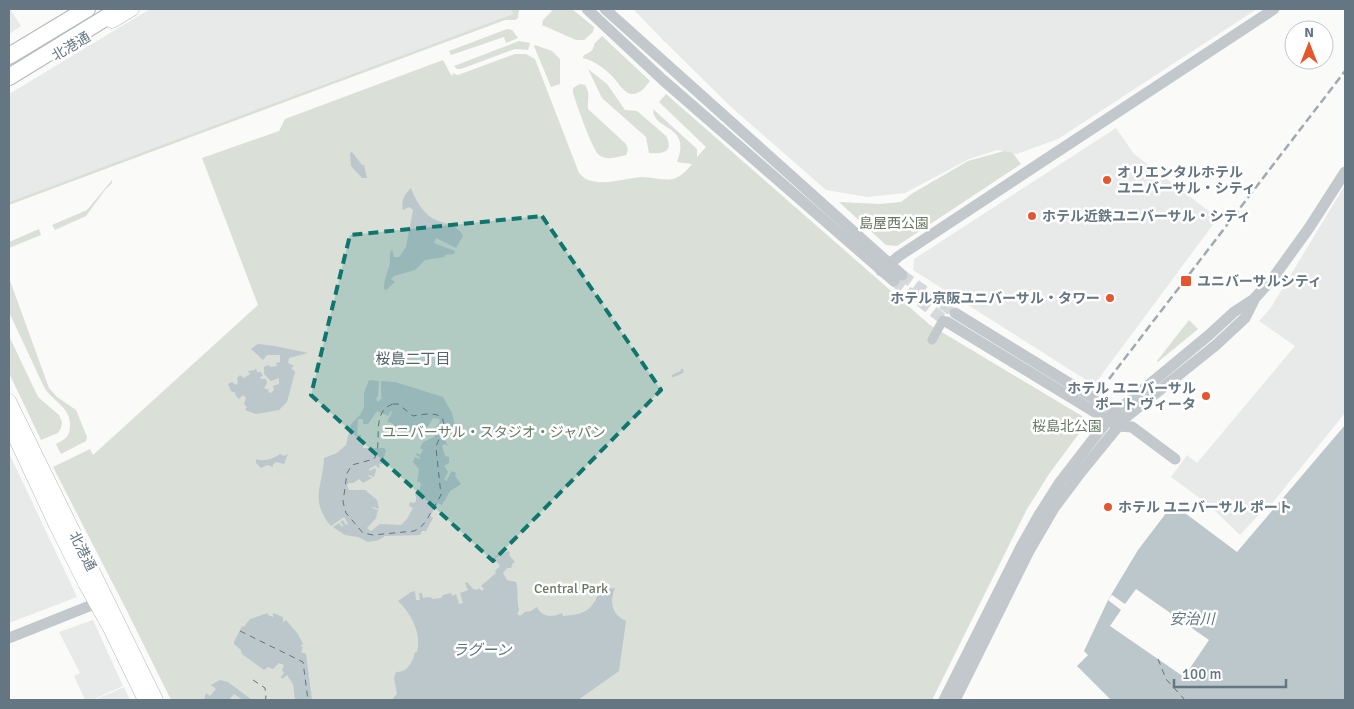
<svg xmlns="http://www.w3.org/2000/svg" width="1354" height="709" viewBox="0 0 1354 709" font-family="Signika,'Noto Sans JP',sans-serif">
  <rect width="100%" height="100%" fill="#fafaf8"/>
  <g fill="#e8e9e9">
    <path d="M9,9H10L21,26L9,34Z"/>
    <path d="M150,9H511L513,14L9,202V94Z"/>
    <path d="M633,9H1257L1058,139L1017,154L998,150L969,159L905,193L868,197L826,190L729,105L663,40Z"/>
    <path d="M1116,128L1134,154L1218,218L1094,385L913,270L914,259Z"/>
    <path d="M1345,185V413L1270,506L1268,505L1240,535L1209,505L1171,477L1187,455L1197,463L1295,346L1259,321L1270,309Z"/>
    <path d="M9,453L77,597L9,623Z"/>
    <path d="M93,620L123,686L92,700H85L74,676L80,673L59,632Z"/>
    <path d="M124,687L130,700H94Z"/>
  </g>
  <g fill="#dadfd7">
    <path d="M511,9H519L518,18L515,20H505L9,205V202L513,14Z"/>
    <path d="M549,9H572L594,27L593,32L584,40H576L542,25L543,20L552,11Z"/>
    <path d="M507,29L512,30L518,38L506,43L504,37L451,55L449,51Z"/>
    <path d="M602,36L650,81C645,87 640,95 631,94C623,93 617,80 611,75C603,67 594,61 583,58V56C588,53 595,50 594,44Z"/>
    <path d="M519,41L530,43L528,50L515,49L461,69H457L454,66Z"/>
    <path d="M535,45L552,51L560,59V84L551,87L534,46Z"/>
    <path d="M515,54H526L535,59L579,173C583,177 586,180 592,181C608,185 626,178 642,177C653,177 663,181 673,179C682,176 686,171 692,164L677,162C692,123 653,132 653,109L697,149V157L706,147L659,102L666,94L930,325L1082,416L1083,428L1049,474L1027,509L932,700H171L125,607L53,467L90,449L93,455L258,305L202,158L279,131L285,119L443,60L451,75L453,76L452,73L458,75Z"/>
    <path d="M588,69L607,84L625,110L637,111L666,136C675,153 661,154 649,153L646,137L602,98Z"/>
    <path d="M580,84L585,85C591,94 587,99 588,109L626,144L628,150L626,155C617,157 607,161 599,155C592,149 577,105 573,93V88Z"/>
    <path d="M1004,151L1013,153L1021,164L897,246L886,245L839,202L880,204L901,202L913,193L968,161Z"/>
    <path d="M112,180V183L105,190L86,216L55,230L52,225L87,210Z"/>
    <path d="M39,229L41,235L9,248V242Z"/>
    <path d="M9,278L49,388L57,397L76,410L87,437L86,441L61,454L56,444C64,440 70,437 70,426C71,407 53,402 44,387L9,312Z"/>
    <path d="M1189,320L1198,329L1158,362L1157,361Z"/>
    <path d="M9,336L38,397L59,415L62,422L61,428L58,433L41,440L9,373Z"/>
  </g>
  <g fill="#bbc7cb" fill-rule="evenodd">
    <path d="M352,152L362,165H364L367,178H362L351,166L350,153Z"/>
    <path d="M411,188C415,199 422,212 432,218C442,224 458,224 463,236L456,248L436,238L434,243L455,251L454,254L445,255L444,257L425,260L415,270L394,276L391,279L395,282L386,290L384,289C384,278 388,272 390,263C390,257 389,254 392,249L394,257H399L406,247L413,210L409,207L403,210C401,200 404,195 411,188Z"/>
    <path d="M258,344L275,346L308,353L289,358L288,363L294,366L291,368L295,372L287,402L279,410L256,414L245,410L247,407L244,404L246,398L243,395L239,399L235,395L236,393L231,391L228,384L232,382L236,385L238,383L237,378L240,375L244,378L250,374L248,371L255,370L256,368L257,372H261L263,376L260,377L261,379H266L267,383L264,388L269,390L268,392L271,393L274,390L273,386L279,384V378L271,381L264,374V367L268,365L271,367L277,366L276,363L280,362V355H267L263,360L251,349Z"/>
    <path d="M369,380L379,381L378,396L376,399L378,402L382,398L381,396V381L395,382L443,397L452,413L455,427L447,434L445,440L448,446L445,444L442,446L445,456L449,457V463L444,466L448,472L444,480L446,481L452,471L456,473L455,476L461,484L450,491L442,505L438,503L430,516L433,518L426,531H422L420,535L385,536L379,540L368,542L358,537L345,535L333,527L339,523L342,527L343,525L340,522L343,520L346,525L348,524L344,517L331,526C309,500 323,486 324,458L337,453L346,445L351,424L360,415L364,407V393ZM377,411L388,416L391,411L392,412L387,422L392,423L400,432L419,434L427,428L433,418L439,419L440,422L434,430L436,432L434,437L423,442L420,448L423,450L420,455L417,453L416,455L420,457L419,459L415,457L413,462L419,469L417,482H420V484L422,485L420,486V489H417L415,496H416V501L414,503L410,502L409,506L413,508L407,519L401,525L380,524L371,531L367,528L376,518L378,510L372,508L373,507L379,509L377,500L365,490H349L347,485L349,483H353L359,479L363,483L372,478L368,476L369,475L374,477L376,470L375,468L370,471L369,469L376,465L378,468L380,467L379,464H382L386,450L384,448H363V444H361V435H357L358,419H363V424H368Z"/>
    <path d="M1345,425V700H1111L1077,666L1088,655L1084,651L1108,600L1138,550L1173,504L1237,552Z"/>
    <path d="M280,454L284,456L288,454L284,464L277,462L273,464V467L267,465L261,468L256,463V459C262,462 274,459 280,454Z"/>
    <path d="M508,551L510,552L509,555L515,562L513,563L511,568H507L503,573L507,580L516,582C519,591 516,598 519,610L517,614L520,616L525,612L531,611L537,607C542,617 552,618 562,613L563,616C575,615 588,614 594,602H595C599,588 605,590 615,588C609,602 612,615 626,621L619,671L578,700H394L393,698L397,694L394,678L396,672C407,673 413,662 415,652H417C422,635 412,614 398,601L411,592L415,591L416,600H420L419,593H422L423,598L430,597L433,599L441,598L443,595L451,593L452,596L456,594L459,604L463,603L460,593L468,590L465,583L467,582L473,589L477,590L479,588L482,591L484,589L481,586L496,573L495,571L500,566L495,560V556Z"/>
    <path d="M268,613V615L273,617V613L283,617V622L286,620L298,634L303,644L300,646L303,647L301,652L306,654L312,700H295L293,684L287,675L282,679L281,677L284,673L282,670L284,665L279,663L273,669L268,667L264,670L242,654L241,650L234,644V642L242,626L244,627L250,619Z"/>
    <path d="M220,680L228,682L252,700H243L234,694L229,700H204L206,693L210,696L216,689L211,685Z"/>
  </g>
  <path fill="#fafaf8" d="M1136,589L1209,640L1184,677L1110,626L1121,610L1108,600L1110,597L1112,595L1125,604Z"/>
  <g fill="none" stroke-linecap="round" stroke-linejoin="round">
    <path stroke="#bbc7cb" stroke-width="2.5" d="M673,376L682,372V370"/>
    <g stroke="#60757c" stroke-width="1" stroke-dasharray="6 5" stroke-linecap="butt">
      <path d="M393,404H398L413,416C424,414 448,409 443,429C442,436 437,441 436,448L441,495L426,521L420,528L414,531L373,535L363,533L346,513L343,502L347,473L352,465L374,459C384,445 369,412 393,404Z"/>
      <path d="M240,631L303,662L308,700"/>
      <path d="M1158,659L1166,679L1185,700"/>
      <path d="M253,680L265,688L266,698L264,700"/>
    </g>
    <g stroke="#d5d9db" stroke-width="11" stroke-dasharray="11 5.5" stroke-linecap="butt">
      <path d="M902,275L955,313"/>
      <path d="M894,281L947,322"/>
    </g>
    <g stroke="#b5babe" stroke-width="15">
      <g id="primary">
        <path d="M112,21L132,9"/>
        <path d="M9,401L156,700"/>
        <path d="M9,424L56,525L85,583L109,626L145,700"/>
      </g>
    </g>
    <g stroke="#b4b9bd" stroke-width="18">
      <g id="motorway">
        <path d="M9,56L87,9"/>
        <path d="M9,77L120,9"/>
      </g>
    </g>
    <path stroke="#c3c8cc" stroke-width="9" d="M932,340L943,320"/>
    <g stroke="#c3c8cc" stroke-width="11">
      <path d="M587,9L663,80L894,281"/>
      <path d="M605,9L902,275"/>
      <path d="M881,271L899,256L1274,9"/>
      <path d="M955,313L1121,415"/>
      <path d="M947,322L1108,420L1118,426L1132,427L1175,459"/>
      <path d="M9,638L102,601"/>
      <path d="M944,700L1021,547L1039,515L1060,482L1108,420L1116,412L1209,335L1234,312L1254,299"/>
      <path d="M955,700L1029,551L1054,508L1081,472L1125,418L1216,345L1245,318L1255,298L1273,278L1309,228L1345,172"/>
    </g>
    <use href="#primary" stroke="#fff" stroke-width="14"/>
    <use href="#motorway" stroke="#fff" stroke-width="16"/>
    <path stroke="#a2aab0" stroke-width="2.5" stroke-dasharray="8 4" stroke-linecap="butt" d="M1109,379L1345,71"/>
  </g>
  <path fill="#0f766e" fill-opacity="0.2" stroke="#0f766e" stroke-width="4" stroke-dasharray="10 6" stroke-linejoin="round" d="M542,216L661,390L493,561L311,395L350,235Z"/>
  <g fill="#e4572e" stroke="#fff" stroke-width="2">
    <circle cx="1107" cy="180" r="5"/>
    <circle cx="1032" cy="216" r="5"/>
    <rect x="1180" y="275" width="12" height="12" rx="2.5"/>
    <circle cx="1110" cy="298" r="5"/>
    <circle cx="1206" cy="396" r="5"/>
    <circle cx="1108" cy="507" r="5"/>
  </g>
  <g text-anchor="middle" stroke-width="5" stroke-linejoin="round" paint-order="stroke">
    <g font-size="14" fill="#657683" stroke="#fff">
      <text transform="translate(71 46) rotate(-31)" y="5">北港通</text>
      <text transform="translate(83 551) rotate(63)" y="5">北港通</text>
    </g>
    <g font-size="14" font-weight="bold" fill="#657683" stroke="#fff" text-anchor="start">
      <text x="1117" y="177">オリエンタルホテル<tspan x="1117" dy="16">ユニバーサル・シティ</tspan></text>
      <text x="1042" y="221">ホテル近鉄ユニバーサル・シティ</text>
      <text x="1197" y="286">ユニバーサルシティ</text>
      <text x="1100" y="303" text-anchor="end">ホテル京阪ユニバーサル・タワー</text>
      <text x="1196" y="393" text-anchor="end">ホテル ユニバーサル<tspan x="1196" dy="16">ポート ヴィータ</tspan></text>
      <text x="1118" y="512">ホテル ユニバーサル ポート</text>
    </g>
    <g font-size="14" fill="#687a64" stroke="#fff">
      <text x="894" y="228">島屋西公園</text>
      <text x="1067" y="431">桜島北公園</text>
      <text x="494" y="437">ユニバーサル・スタジオ・ジャパン</text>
      <text x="571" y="593">Central Park</text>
    </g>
    <g font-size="15" fill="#57646e" stroke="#fff">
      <text x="413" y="364">桜島二丁目</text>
    </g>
    <g font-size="15" font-style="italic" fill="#60757c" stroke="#fff">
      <text x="1192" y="624">安治川</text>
      <text x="482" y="655">ラグーン</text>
    </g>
  </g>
  <rect width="1354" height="709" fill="none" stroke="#657683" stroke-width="20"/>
  <g transform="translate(1309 45)"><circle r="24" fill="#ffffff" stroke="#c1c8cd"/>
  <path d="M0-4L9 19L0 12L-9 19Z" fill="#e4572e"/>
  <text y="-8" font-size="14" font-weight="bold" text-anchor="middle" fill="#657683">N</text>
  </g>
  <path d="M1174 679v8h112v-8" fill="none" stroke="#657683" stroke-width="2.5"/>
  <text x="1182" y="679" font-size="15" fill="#657683" stroke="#ffffff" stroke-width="4" paint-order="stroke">100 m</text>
</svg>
